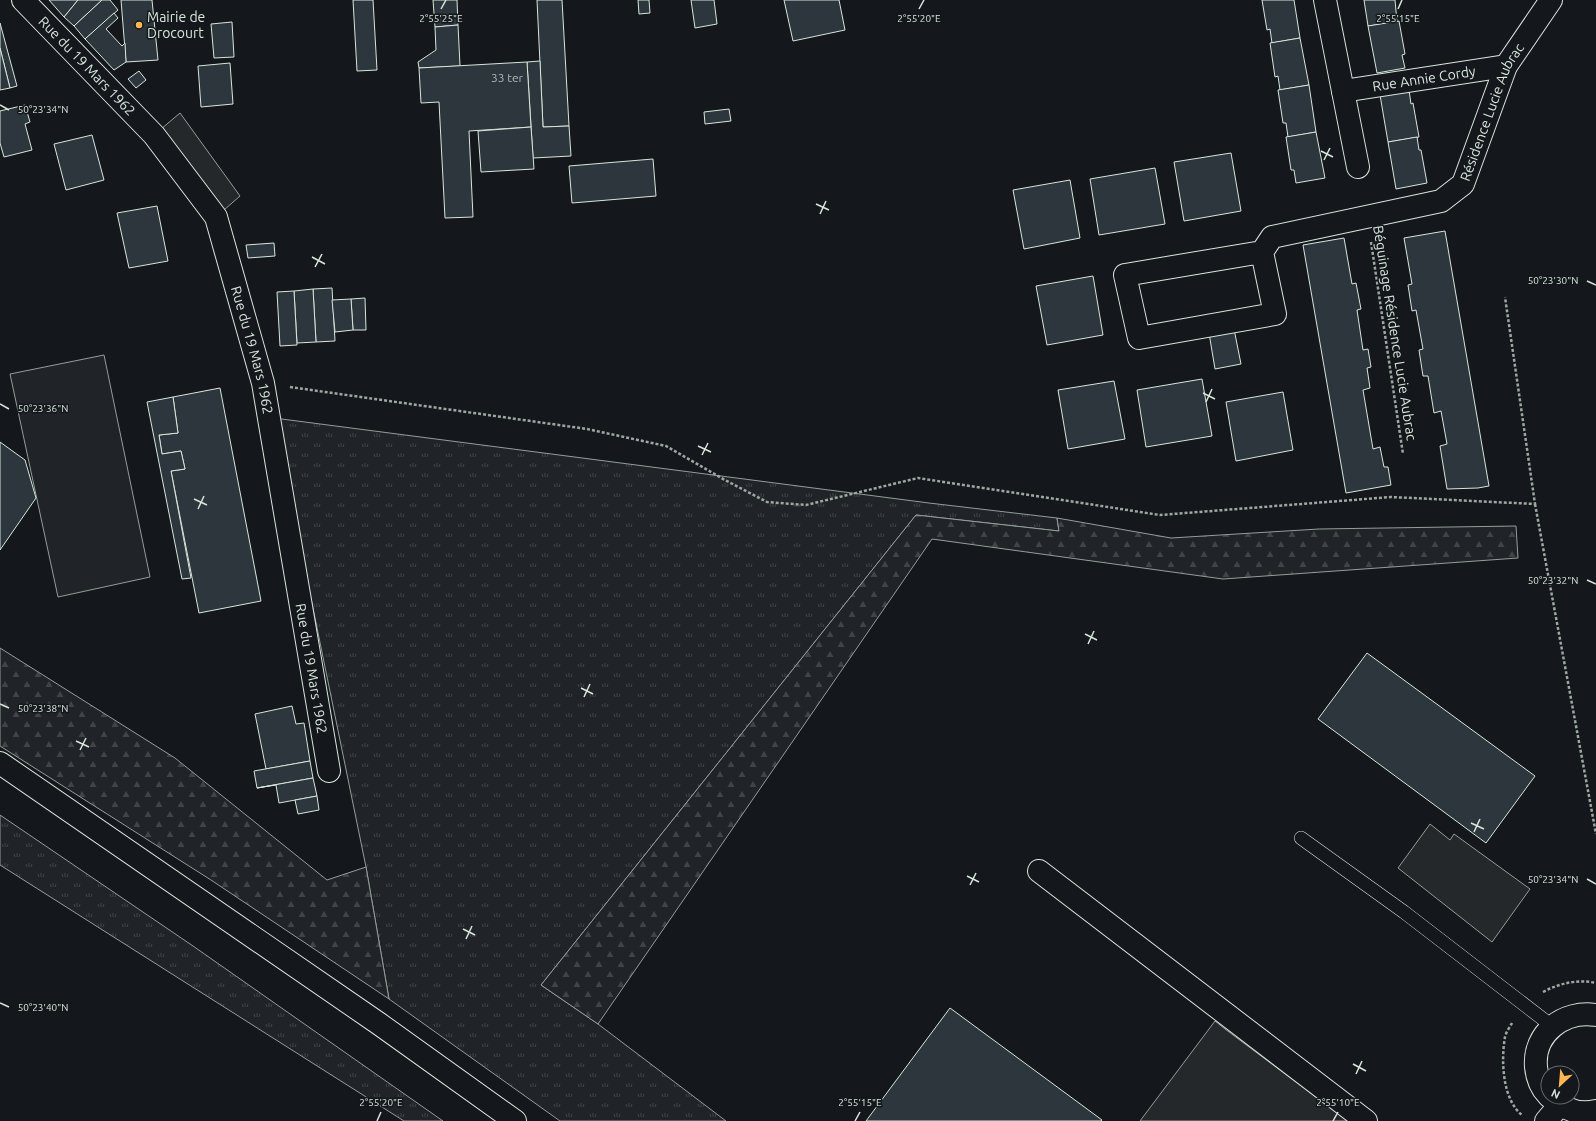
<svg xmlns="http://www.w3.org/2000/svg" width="1596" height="1121" viewBox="0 0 1596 1121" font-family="Ubuntu,sans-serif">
  <defs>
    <pattern id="grass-tufts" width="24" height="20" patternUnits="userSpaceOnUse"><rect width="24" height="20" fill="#202428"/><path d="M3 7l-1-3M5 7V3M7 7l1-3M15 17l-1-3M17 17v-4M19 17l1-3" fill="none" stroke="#404447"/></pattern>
    <pattern id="forest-firs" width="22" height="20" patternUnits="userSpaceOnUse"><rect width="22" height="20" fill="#202428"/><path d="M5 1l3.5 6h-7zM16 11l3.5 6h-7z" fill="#404447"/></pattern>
  </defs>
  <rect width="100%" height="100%" fill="#14181c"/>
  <g fill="url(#grass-tufts)" stroke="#939e99">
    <path d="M274,418L929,503L1057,518L1059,531L916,515L541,985L598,1024L726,1121H560L389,999L366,867Z"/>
    <path d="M0,815L193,946L443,1121H404L0,865Z"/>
  </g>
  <g fill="url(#forest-firs)" stroke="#939e99">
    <path d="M916,515L1059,531L1057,518L1171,538L1319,529L1516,526L1518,558L1223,579L932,539L598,1024L541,985Z"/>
    <path d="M0,648L175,758L327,880L366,867L389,999L211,880L0,746Z"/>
  </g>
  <path fill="#202428" stroke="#939e99" d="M104,355L150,577L58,597L10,374Z"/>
  <g fill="#24282b" stroke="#939e99">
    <path d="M180,113L240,196L216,217L154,135Z"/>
    <path d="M1430,824L1450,840L1454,834L1530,889L1492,942L1398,868Z"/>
    <path d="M1215,1021L1225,1029L1348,1121H1140Z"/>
  </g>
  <g fill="#2c363c" stroke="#d8e6dc">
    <path d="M49,0H78L64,17Z"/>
    <path d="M78,0H102L74,26L64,17Z"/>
    <path d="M102,0H110L118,10L85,39L74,26Z"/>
    <path d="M121,0H152L158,60L126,62Z"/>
    <path d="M353,0H373L377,70L357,71Z"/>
    <path d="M433,0H457L458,25L435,27Z"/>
    <path d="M537,0H562L569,126L543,127Z"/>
    <path d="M638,0H649L650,13L639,14Z"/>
    <path d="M691,0H714L717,24L695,28Z"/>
    <path d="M784,0H839L845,30L793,41Z"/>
    <path d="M1262,0H1294L1300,38L1272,43L1270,29L1267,30Z"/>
    <path d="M1364,0H1395L1397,22L1368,26Z"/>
    <path d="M114,13L118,18L106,29L122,46L125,43L126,62L114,70L85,39Z"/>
    <path d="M1399,21L1405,54L1402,55L1405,68L1377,73L1368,26Z"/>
    <path d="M232,22L234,57L214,58L211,24Z"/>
    <path d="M0,23L17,86L10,88L0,48Z"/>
    <path d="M458,25L460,66L419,68L418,62L436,50L435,27Z"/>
    <path d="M1300,38L1309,85L1280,90L1278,76L1275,77L1270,43Z"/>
    <path d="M0,48L10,88L0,90Z"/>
    <path d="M540,61L543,127L569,126L571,156L533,158L527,62Z"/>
    <path d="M527,62L531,127L469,131L473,217L445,218L439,102L421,103L419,68Z"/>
    <path d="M230,63L233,104L201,107L198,66Z"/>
    <path d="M139,71L146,80L136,88L128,79Z"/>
    <path d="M1309,85L1316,132L1288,137L1286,123H1283L1278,90Z"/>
    <path d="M1409,90L1411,104L1413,103L1419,137L1388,142L1380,95Z"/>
    <path d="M25,105L30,122L25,124L32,150L4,157L0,143V111Z"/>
    <path d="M729,109L731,121L705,124L704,112Z"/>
    <path d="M531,127L534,169L481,172L478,131Z"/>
    <path d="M1316,132L1325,178L1296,183L1294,170H1291L1286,137Z"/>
    <path d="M92,135L104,180L66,190L54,144Z"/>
    <path d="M1417,137L1419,150H1421L1427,183L1396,189L1388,142Z"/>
    <path d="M1231,153L1241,211L1184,221L1174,162Z"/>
    <path d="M653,159L656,196L572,203L569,166Z"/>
    <path d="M1155,168L1165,224L1099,235L1090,179Z"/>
    <path d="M1070,180L1080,238L1024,249L1013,190Z"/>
    <path d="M157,206L168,261L129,268L117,213Z"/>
    <path d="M1445,231L1489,486L1478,488L1447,489L1440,446L1447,444L1441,411L1434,413L1428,376H1423L1419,350L1423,349L1416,310L1412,311L1408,285L1412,284L1404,238Z"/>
    <path d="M1344,238L1352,284L1356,283L1361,309L1357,310L1363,350L1368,349L1371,367L1367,368L1370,388L1363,390L1373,449L1380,447L1384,467H1388L1391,485L1346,493L1303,245Z"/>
    <path d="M274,243L275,256L248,258L246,245Z"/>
    <path d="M1093,276L1103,335L1047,345L1036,286Z"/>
    <path d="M332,288L335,341L316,342L313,289Z"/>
    <path d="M313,289L316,342L297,343L294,291Z"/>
    <path d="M294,291L297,345L280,346L277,292Z"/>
    <path d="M365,298L366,330H353L351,299Z"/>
    <path d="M351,299L353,330L335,332L332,300Z"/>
    <path d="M1234,329L1241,364L1215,369L1209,333Z"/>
    <path d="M1202,379L1212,436L1146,447L1137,390Z"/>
    <path d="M1114,381L1125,439L1068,449L1058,390Z"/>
    <path d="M220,388L261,601L199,613L171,471L185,469L181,451L162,454L159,435L178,433L173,397Z"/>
    <path d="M1283,392L1293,450L1236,461L1226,402Z"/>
    <path d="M173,397L178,433L159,435L162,454L181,451L185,469L171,471L191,578L182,579L147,402Z"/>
    <path d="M0,442L25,460L36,498L0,550Z"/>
    <path d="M1367,653L1535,776L1486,843L1318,719Z"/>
    <path d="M292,706L296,724L304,723L310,761L266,769L255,714Z"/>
    <path d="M310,761L313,778L257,788L254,771Z"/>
    <path d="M313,778L317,796L279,803L276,785L257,788Z"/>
    <path d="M317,796L319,810L298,814L295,800Z"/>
    <path d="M950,1008L1102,1120L1101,1121H866Z"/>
  </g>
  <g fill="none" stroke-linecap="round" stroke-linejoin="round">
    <g stroke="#d8e6dc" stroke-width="14">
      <path id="service" d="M1301,838L1404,912L1552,1026"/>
    </g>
    <g stroke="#d8e6dc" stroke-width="24">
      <g id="minor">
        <path id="s1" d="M23,0L154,135L216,217L263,383L329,771"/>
        <path d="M1325,0L1358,167"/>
        <path id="s2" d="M1343,91L1506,66"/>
        <path id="s3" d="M1262,252L1275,314L1139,338L1125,275L1262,252L1272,237L1441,201L1463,184L1506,66L1551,0"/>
        <path d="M1039,871L1366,1121"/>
        <path d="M1548,1095C1541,1088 1537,1077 1536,1067C1533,1033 1564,1010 1596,1015"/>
        <path d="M1550,1097C1563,1109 1579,1115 1596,1111"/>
        <path d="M1546,1121L1559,1106"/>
      </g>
    </g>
    <g stroke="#d8e6dc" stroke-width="24">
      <path id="primary" d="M0,763L378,1023L515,1121"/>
    </g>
    <g stroke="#9da8a2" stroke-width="2.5" stroke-dasharray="3 2" stroke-linecap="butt">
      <path d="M1371,242L1403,454"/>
      <path d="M290,387L587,429L666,446L725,480L767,502L806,505L918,478L1160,515L1391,497L1535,504L1505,297"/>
      <path d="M1535,504L1596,834"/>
      <path d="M1543,992C1560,983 1578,979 1596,983"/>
      <path d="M1512,1023C1510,1027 1506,1032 1505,1037C1501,1060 1502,1099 1522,1115"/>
    </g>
    <use href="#service" stroke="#14181c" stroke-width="13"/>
    <use href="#minor" stroke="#14181c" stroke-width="22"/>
    <use href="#primary" stroke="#14181c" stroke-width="22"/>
  </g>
  <path fill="none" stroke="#d8e6dc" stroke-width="1.5" d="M441,9L446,0M919,9L924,0M1398,9L1402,0M0,105L9,110M1321,151L1333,157M1324,160L1330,148M816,204L829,210M820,214L826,201M312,257L325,264M315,267L322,254M1587,281L1596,285M1203,393L1215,399M1206,402L1212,389M0,404L9,409M698,446L711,452M702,455L708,443M194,499L207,505M198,509L204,496M1587,580L1596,584M1085,634L1097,640M1088,644L1094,631M581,688L593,694M584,697L590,684M0,704L9,708M76,741L89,747M80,750L86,738M1471,823L1484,829M1474,832L1480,819M967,876L979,882M1587,879L1596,884M970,885L976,873M463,929L475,935M466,939L472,926M0,1003L9,1007M1353,1064L1366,1071M1356,1074L1362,1061M377,1121L381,1112M855,1121L860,1112M1333,1121L1338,1112"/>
  <circle fill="#ffb74d" stroke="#14181c" stroke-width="1.5" cx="139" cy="25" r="4"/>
  <g text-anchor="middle" stroke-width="3" stroke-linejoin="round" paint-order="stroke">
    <g font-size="12" fill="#adbab4">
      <text x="507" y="82">33 ter</text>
    </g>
    <g font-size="14" fill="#d8e6dc" stroke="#14181c" text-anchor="start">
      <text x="147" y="22">Mairie de<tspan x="147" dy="16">Drocourt</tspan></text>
    </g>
    <g font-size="14" fill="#d8e6dc" stroke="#14181c">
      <text dy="5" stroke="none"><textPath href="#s1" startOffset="92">Rue du 19 Mars 1962</textPath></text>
      <text dy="5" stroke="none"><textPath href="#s2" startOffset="82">Rue Annie Cordy</textPath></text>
      <text dy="5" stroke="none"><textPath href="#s3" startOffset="701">Résidence Lucie Aubrac</textPath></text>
      <text transform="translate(1395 333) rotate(81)" y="5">Béguinage Résidence Lucie Aubrac</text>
      <text dy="5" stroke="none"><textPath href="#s1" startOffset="429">Rue du 19 Mars 1962</textPath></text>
      <text dy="5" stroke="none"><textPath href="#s1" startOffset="753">Rue du 19 Mars 1962</textPath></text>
    </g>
  </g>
  <g font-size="10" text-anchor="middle" fill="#d8e6dc" stroke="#14181c" stroke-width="3" stroke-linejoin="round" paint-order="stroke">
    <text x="441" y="22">2°55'25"E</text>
    <text x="919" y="22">2°55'20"E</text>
    <text x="1398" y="22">2°55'15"E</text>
    <text x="43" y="113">50°23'34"N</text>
    <text x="1553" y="284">50°23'30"N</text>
    <text x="43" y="412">50°23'36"N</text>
    <text x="1553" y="584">50°23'32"N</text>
    <text x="43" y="712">50°23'38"N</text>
    <text x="1553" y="883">50°23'34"N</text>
    <text x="43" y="1011">50°23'40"N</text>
    <text x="381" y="1106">2°55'20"E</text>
    <text x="860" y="1106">2°55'15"E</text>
    <text x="1338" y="1106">2°55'10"E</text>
  </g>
  <g transform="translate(1560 1085) rotate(206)"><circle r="19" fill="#14181c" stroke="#626a69"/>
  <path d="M0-3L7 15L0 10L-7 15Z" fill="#ffb74d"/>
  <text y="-6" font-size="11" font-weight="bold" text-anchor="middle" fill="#d8e6dc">N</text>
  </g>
</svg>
